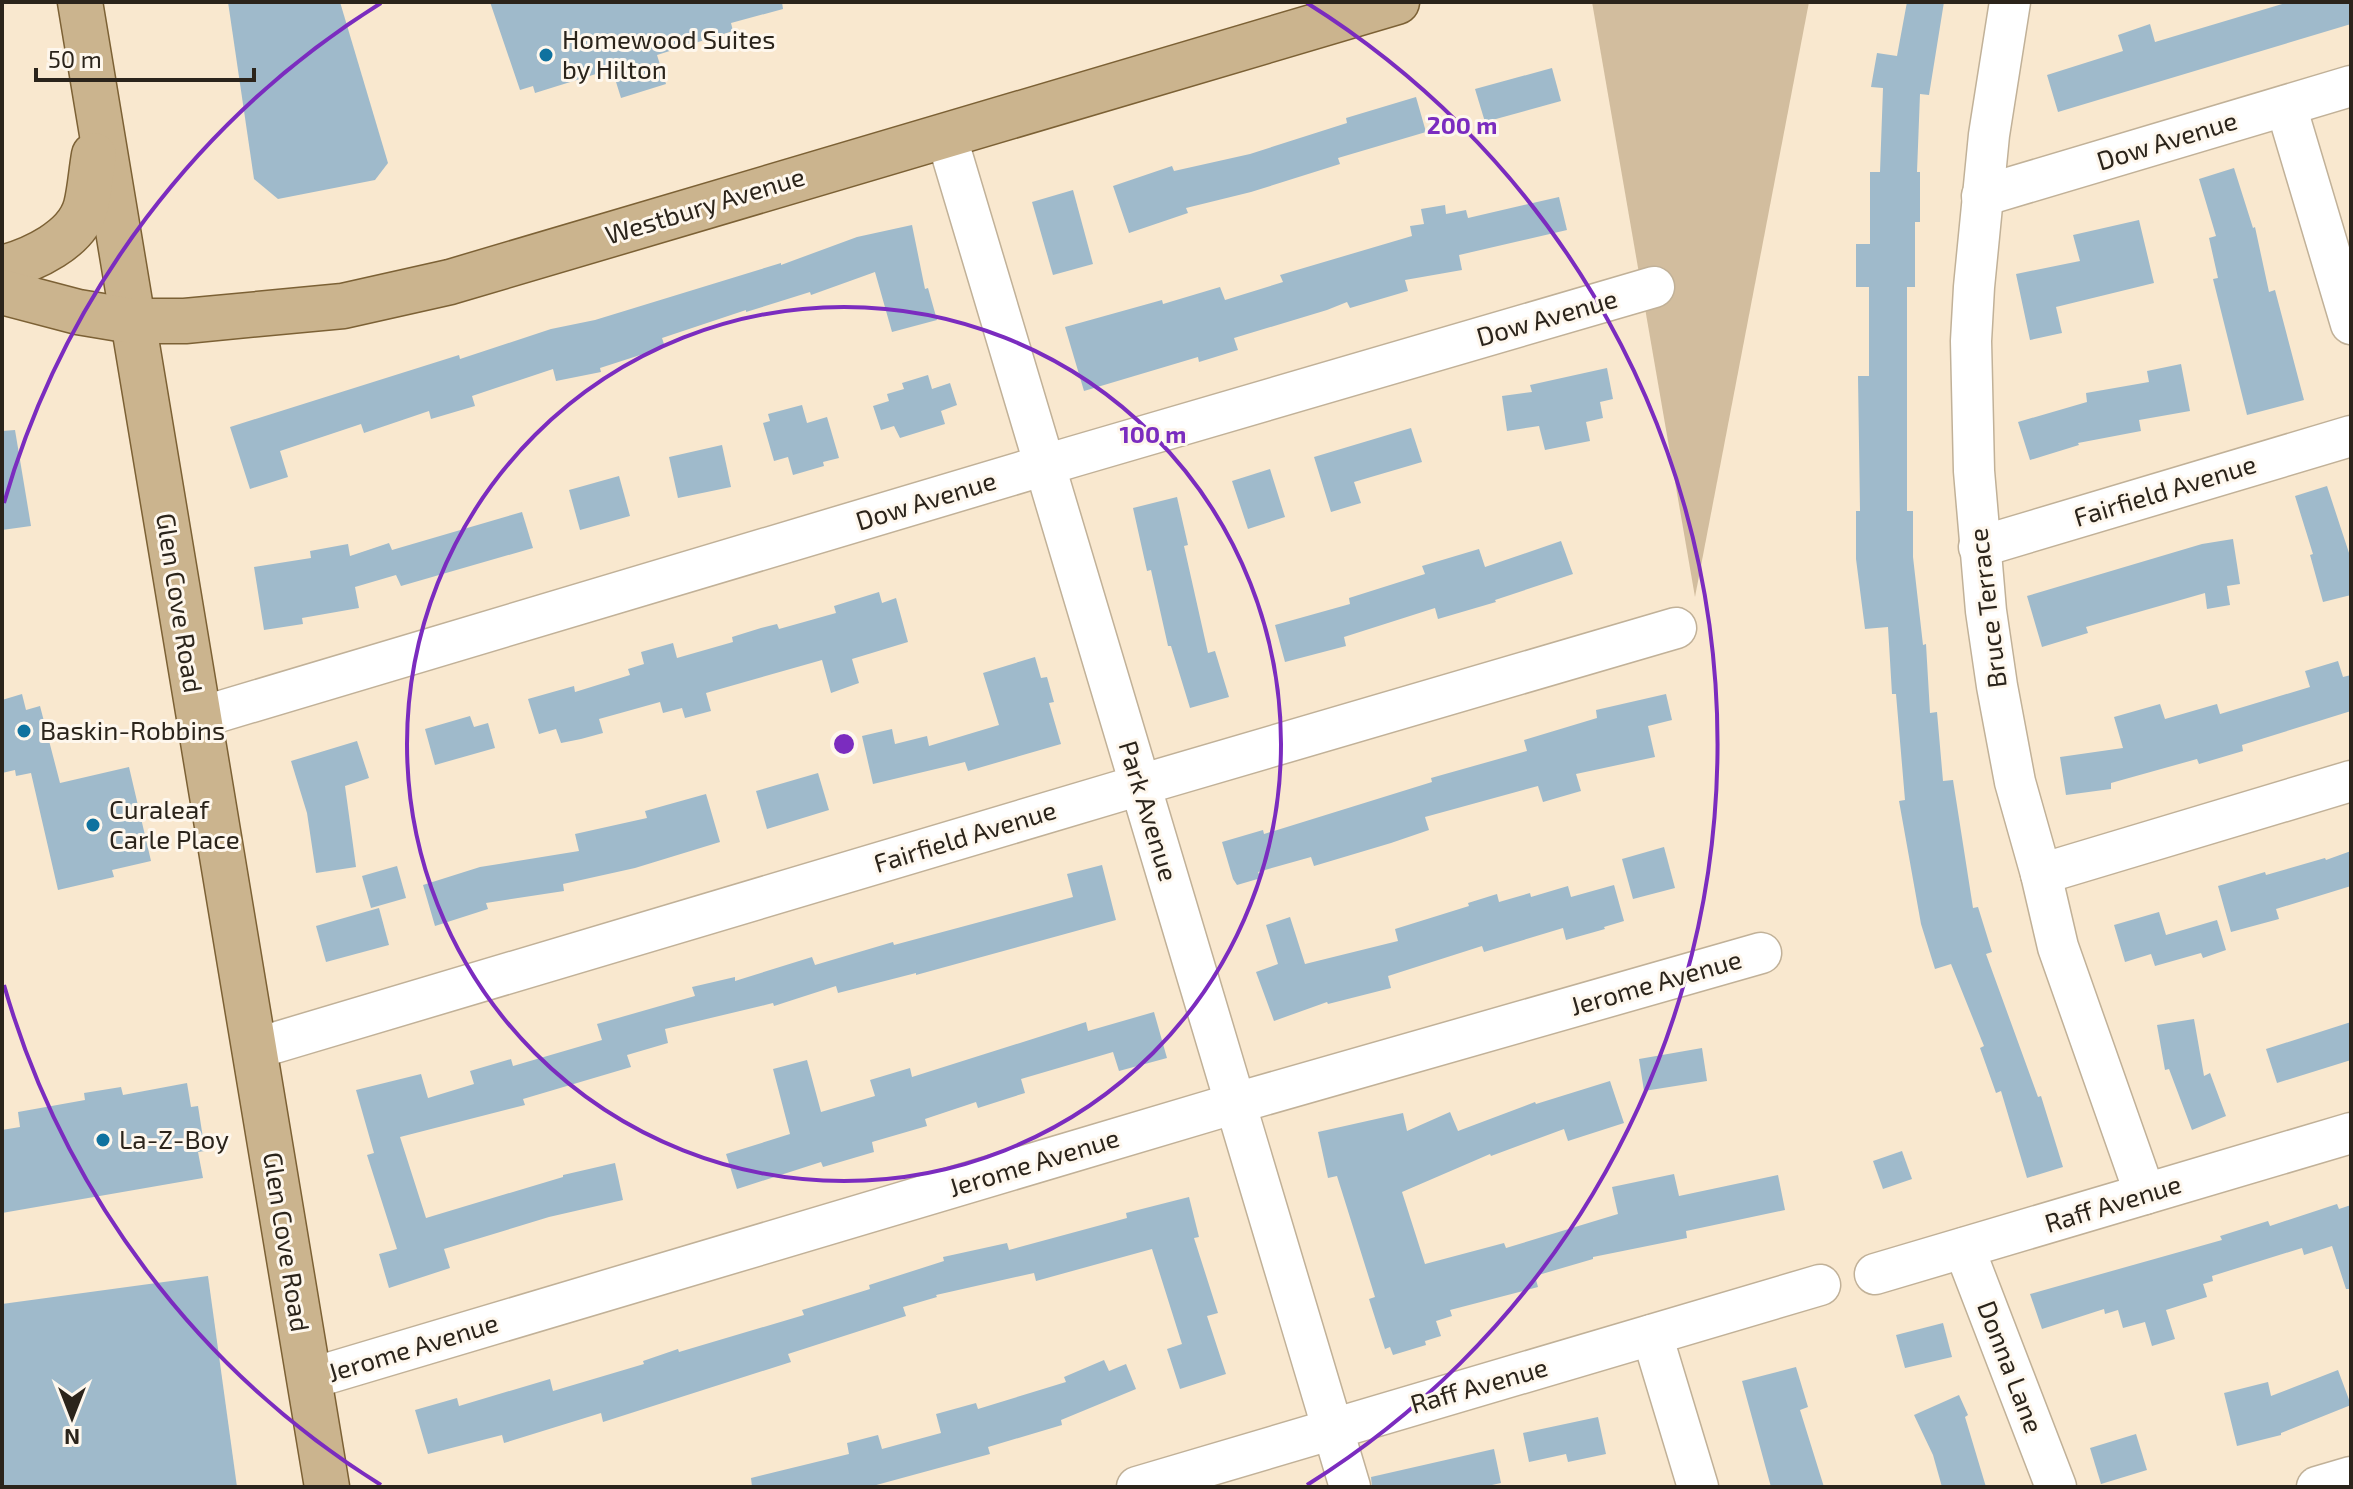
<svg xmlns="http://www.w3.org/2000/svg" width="2353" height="1489" viewBox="0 0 2353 1489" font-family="'Exo 2',sans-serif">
  <rect width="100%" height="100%" fill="#f9e8cf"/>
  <path fill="#d2bd9e" d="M1592,2H1809L1695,597Z"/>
  <g fill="#9fbacb">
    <path d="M228,2H340L388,163L375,180L278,199L254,179Z"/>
    <path d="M490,2H782L783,9L731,23L733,31L657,55L666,84L621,98L612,69L535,93L533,86L520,90Z"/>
    <path d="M1907,2H1944L1929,95L1920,94L1917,172H1920V222H1915V287H1907V511H1913V557L1923,645L1926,644L1930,713L1937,712L1943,781L1953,780L1973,908L1978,907L1992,952L1986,954L2038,1097L2041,1096L2063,1167L2027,1178L2001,1091L1996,1093L1980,1048L1984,1046L1951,964L1935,969L1921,924L1899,801L1905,800L1896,694H1892L1888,627L1865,629L1856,559V511H1860L1858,376H1869V287H1856V244H1870V172H1880L1883,88L1871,87L1877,53L1897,56Z"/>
    <path d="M2289,2H2351V24L2058,112L2047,75L2123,51L2118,35L2150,24L2155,42Z"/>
    <path d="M1552,68L1561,101L1485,122L1475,89Z"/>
    <path d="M1416,97L1426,132L1338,158L1340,164L1251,192L1186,208L1188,213L1129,233L1113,186L1172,166L1174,171L1250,154L1347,123L1346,118Z"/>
    <path d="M2234,168L2253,228L2255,227L2269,292L2275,290L2304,400L2247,415L2213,279L2218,278L2209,238L2216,236L2199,179Z"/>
    <path d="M1073,190L1093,264L1053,275L1032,202Z"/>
    <path d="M1559,197L1567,230L1459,255L1462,270L1405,280L1408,291L1350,308L1347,302L1327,310L1234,338L1238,350L1199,362L1198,357L1084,391L1065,327L1162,300L1163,304L1220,287L1225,300L1283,282L1280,275L1412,236L1410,226L1424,224L1421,209L1445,205L1446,214L1466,210L1468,218Z"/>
    <path d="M2139,220L2154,283L2056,307L2062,333L2030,340L2016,274L2080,261L2073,235Z"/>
    <path d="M912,225L925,289L928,288L937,320L892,332L875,272L811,295L810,292L746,312V310L662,338L665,347L600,368L601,372L556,381L553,369L472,396L475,406L431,419L429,411L364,433L361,424L280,451L288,477L250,489L230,427L459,355L460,359L551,329L595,320L781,263V265L857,237Z"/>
    <path d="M2181,364L2190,411L2139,420L2141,431L2078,443L2079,445L2030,460L2018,422L2087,402L2086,393L2149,382L2147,371Z"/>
    <path d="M1607,368L1613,399L1600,402L1603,418L1586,422L1590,441L1545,450L1539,426L1507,431L1502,396L1532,392L1530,385Z"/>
    <path d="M928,375L932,389L950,383L957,405L941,411L945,424L900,438L894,426L881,430L873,406L889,401L887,394L904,389L902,383Z"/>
    <path d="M802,405L807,423L827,417L839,458L823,462L824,466L793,475L788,457L774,461L763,423L770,421L768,414Z"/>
    <path d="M1411,428L1422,462L1354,482L1361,503L1331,512L1314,457Z"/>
    <path d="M15,430L31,526L2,530V431Z"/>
    <path d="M722,445L731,487L678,498L669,457Z"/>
    <path d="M1270,469L1285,517L1248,529L1232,481Z"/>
    <path d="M619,476L630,516L580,530L569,490Z"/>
    <path d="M2327,486L2351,559V595L2323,602L2310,555L2313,554L2295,496Z"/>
    <path d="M1177,497L1188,545L1184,546L1208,653L1215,651L1229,697L1190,708L1171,646H1168L1151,570L1147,571L1133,508Z"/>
    <path d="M522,512L533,548L401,586L396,575L355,587L359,608L302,618L303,624L264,630L254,567L311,558L310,551L348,544L350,556L389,543L392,550Z"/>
    <path d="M2233,539L2240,584L2227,586L2230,605L2207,609L2205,593L2086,627L2088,633L2042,647L2027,596L2202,544Z"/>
    <path d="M1561,541L1573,574L1495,600L1496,602L1438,619L1435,608L1344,637L1346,646L1285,662L1275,625L1350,604L1349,598L1425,574L1422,566L1479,549L1485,567Z"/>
    <path d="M879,592L882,603L896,598L908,642L852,659L859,683L831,693L822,660L706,693L711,711L685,718L682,708L663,713L660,702L599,719L603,733L581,739L561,743L556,729L539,734L528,699L574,686L575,692L630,675L628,669L644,664L641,652L673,643L677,658L733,642L732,637L761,628L777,624L779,629L836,613L834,606Z"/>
    <path d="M1035,657L1041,678L1047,677L1054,702L1049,703L1061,744L968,771L965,762L873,784L862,736L892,729L895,744L927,736L929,746L999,725L983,673Z"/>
    <path d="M2338,661L2343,677L2351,675V711L2242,745L2243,751L2199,764L2197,759L2111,783V789L2066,795L2060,757L2123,748L2114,717L2160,704L2165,719L2217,704L2220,714L2310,687L2305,671Z"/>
    <path d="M22,694L26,710L40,706L60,783L129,767L151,861L112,870L114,877L58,890L31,773L16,776L15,770L2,773V700Z"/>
    <path d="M1666,694L1672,720L1648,726L1655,757L1576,774L1581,791L1543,802L1538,786L1425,817L1429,830L1391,843L1314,866L1311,857L1258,872L1261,878L1237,885L1233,879L1222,842L1263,830L1264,834L1432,782L1431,778L1527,751L1524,740L1597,718L1596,710Z"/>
    <path d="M470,716L474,727L488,723L495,748L435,765L425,729Z"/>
    <path d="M357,741L369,778L345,786L356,867L316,873L307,813L291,761Z"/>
    <path d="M818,773L829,810L767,829L756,791Z"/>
    <path d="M706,794L720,842L635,868L563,884L564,891L486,903L488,909L435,926L423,885L480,867L579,851L575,834L647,818L645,811Z"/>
    <path d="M1664,847L1675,888L1633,899L1622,859Z"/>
    <path d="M2351,851V886L2276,909L2279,919L2231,932L2218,886L2265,872L2266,875L2325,858L2326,860Z"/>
    <path d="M1102,865L1116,920L916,975V973L838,993L836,986L774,1006L773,1003L665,1029L668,1043L627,1055L631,1067L523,1099L525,1105L400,1137L426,1218L563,1177V1175L615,1163L623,1200L549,1217L444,1249L450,1268L389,1288L379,1254L397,1249L367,1155L374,1153L356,1090L421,1074L428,1098L474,1084L470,1071L511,1059L513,1066L602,1040L597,1024L695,996L692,987L735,977V981L812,957L815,965L893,942L894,945L1073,897L1067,874Z"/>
    <path d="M397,866L406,898L371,908L362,876Z"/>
    <path d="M1614,885L1624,921L1604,927L1605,929L1566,940L1563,928L1484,952L1482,946L1388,976L1391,988L1328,1004L1327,1002L1274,1021L1256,972L1278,964L1266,925L1290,917L1305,964L1398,941L1395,929L1469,906L1468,903L1497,894L1499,902L1530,893L1531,897L1568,886L1571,897Z"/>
    <path d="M379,908L389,945L326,962L316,926Z"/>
    <path d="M2159,912L2166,935L2217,920L2226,950L2203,958L2201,953L2155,966L2151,954L2125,962L2114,925Z"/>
    <path d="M1154,1012L1167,1058L1119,1071L1113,1052L1021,1079L1025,1093L978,1108L976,1102L925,1119L927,1126L872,1142L874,1152L823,1167L821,1162L737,1189L726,1154L790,1134L773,1069L807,1060L821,1112L875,1096L870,1080L910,1068L912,1077L1086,1022L1088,1031Z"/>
    <path d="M2194,1019L2204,1076L2210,1073L2226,1116L2192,1130L2169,1069L2165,1070L2157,1025Z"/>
    <path d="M2351,1022V1060L2277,1083L2266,1049Z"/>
    <path d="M1702,1048L1707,1081L1644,1091L1639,1059Z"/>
    <path d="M1610,1081L1624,1123L1568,1141L1564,1129L1491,1156L1490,1154L1402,1192L1425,1264L1504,1243L1506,1248L1618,1214L1612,1187L1674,1174L1679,1196L1778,1175L1785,1210L1686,1231L1687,1238L1593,1257V1259L1535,1276L1538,1287L1450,1310L1452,1316L1436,1321L1441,1336L1425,1341L1426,1345L1393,1355L1390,1347L1385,1349L1369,1299L1375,1297L1337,1176L1328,1178L1318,1132L1403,1113L1407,1131L1450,1112L1458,1131L1535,1102L1536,1104Z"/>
    <path d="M187,1083L191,1107L198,1106L205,1151L198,1152L203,1178L2,1213V1130L20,1127L18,1112L85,1100L84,1093L121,1087L123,1095Z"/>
    <path d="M1902,1151L1912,1179L1883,1189L1873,1161Z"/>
    <path d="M1189,1197L1199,1237L1194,1238L1218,1313L1207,1316L1226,1374L1180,1389L1167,1349L1182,1344L1152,1249L1036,1281L1034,1273L936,1295L937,1297L903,1307L906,1316L788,1354L791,1362L603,1422L601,1413L504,1443L502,1435L428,1454L415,1410L457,1398L459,1406L550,1379L553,1391L644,1364L643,1361L678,1349L679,1352L804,1315L802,1310L870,1289L869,1285L944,1261L943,1257L1007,1243L1009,1250L1127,1218L1126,1213Z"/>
    <path d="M2337,1204L2339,1209L2351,1205V1289H2346L2332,1246L2304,1255L2302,1248L2212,1276L2213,1281L2203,1284L2207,1297L2166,1310L2175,1339L2152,1346L2145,1322L2123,1328L2118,1310L2105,1314L2104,1309L2042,1329L2030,1294L2222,1240L2220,1236L2268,1221L2270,1226Z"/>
    <path d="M208,1276L237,1487H2V1304Z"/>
    <path d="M1943,1323L1952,1357L1905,1368L1896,1335Z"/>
    <path d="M1104,1360L1109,1371L1126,1364L1136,1389L1061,1420L1062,1425L988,1447L990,1454L869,1487H752L751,1478L849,1454L847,1443L878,1435L882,1449L941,1433L936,1414L976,1403L978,1409L1066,1382L1064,1377Z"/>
    <path d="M1796,1367L1808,1407L1800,1410L1824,1487H1771L1742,1381Z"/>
    <path d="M2338,1370L2351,1405L2281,1433V1435L2237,1446L2224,1393L2268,1382L2271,1396Z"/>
    <path d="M1959,1395L1968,1415L1965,1417L1986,1487H1942L1933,1455L1914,1415Z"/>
    <path d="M1598,1417L1606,1454L1568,1462L1566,1454L1529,1462L1523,1433Z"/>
    <path d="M2136,1434L2147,1470L2101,1484L2090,1448Z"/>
    <path d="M1494,1449L1501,1483L1483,1487H1372L1371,1477Z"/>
  </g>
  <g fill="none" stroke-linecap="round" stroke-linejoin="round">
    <g stroke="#c1b198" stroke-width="43">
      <g id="minor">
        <path d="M2010,2L1989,135L1974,287L1971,341L1974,471L1986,611L1997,686L2015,782L2041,874L2058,947L2145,1194"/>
        <path d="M2286,106L2351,324"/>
        <path d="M946,135L1350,1487"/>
        <path d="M1982,196L2351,86"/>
        <path d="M1979,547L2351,436"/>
        <path d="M198,718L1072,457L1654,287"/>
        <path d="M2041,874L2351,781"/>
        <path d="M254,1049L1140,785L1676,628"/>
        <path d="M1964,1248L2056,1487"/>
        <path d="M1875,1274L2351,1133"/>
        <path d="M1652,1335L1698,1487"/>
        <path d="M309,1379L1236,1103L1761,953"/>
        <path d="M1137,1487L1820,1285"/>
        <path d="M2317,1487L2351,1477"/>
      </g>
    </g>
    <g stroke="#7c6135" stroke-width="47">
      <g id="major">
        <path d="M80,2L327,1487"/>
        <path d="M2,268C32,260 77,240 86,206C90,190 91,172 94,155"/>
        <path d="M2,292L78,312L132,321H185L343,306L450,282L1397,2"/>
      </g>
    </g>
    <use href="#minor" stroke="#fff" stroke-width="40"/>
    <use href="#major" stroke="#cbb48e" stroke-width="44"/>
  </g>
  <g fill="none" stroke="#7b2cbf" stroke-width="4">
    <circle cx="844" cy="744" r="437"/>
    <path d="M381 1485A874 874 0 0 1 4 985M4 503A874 874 0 0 1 381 3M1307 3A874 874 0 0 1 1307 1485"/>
  </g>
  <g fill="#0f729f" stroke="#fef7ed" stroke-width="3">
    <circle cx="546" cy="55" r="8"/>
    <circle cx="24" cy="731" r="8"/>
    <circle cx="93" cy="825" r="8"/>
    <circle cx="103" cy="1140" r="8"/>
  </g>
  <g text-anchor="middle" stroke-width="6" stroke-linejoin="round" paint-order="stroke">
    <g font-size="26" fill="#2b241b" stroke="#fef7ed" text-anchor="start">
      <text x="562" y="49">Homewood Suites<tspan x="562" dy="30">by Hilton</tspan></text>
      <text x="40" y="740">Baskin-Robbins</text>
      <text x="109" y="819">Curaleaf<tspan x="109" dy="30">Carle Place</tspan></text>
      <text x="119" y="1149">La-Z-Boy</text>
    </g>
    <g font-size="26" fill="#2b241b" stroke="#fef7ed">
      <text transform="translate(2167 141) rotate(-17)" y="9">Dow Avenue</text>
      <text transform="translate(705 206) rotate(-17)" y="9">Westbury Avenue</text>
      <text transform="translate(1547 318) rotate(-16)" y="9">Dow Avenue</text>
      <text transform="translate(2165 491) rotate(-17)" y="9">Fairfield Avenue</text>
      <text transform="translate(926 501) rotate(-17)" y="9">Dow Avenue</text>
      <text transform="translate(179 603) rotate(81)" y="9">Glen Cove Road</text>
      <text transform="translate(1988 608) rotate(-97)" y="9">Bruce Terrace</text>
      <text transform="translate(1148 811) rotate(73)" y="9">Park Avenue</text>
      <text transform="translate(965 837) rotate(-17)" y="9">Fairfield Avenue</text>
      <text transform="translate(1656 983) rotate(-16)" y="9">Jerome Avenue</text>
      <text transform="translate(1034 1163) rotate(-17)" y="9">Jerome Avenue</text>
      <text transform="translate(2113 1204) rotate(-17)" y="9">Raff Avenue</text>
      <text transform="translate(286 1242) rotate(81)" y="9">Glen Cove Road</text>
      <text transform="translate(413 1348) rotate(-17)" y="9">Jerome Avenue</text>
      <text transform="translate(2010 1367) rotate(69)" y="9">Donna Lane</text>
      <text transform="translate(1479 1386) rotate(-16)" y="9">Raff Avenue</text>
    </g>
  </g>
  <circle cx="844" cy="744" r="12" fill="#7b2cbf" stroke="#fef7ed" stroke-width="4"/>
  <g font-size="24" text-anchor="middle" font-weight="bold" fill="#7b2cbf" stroke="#fef7ed" stroke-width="6" stroke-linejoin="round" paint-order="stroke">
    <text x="1462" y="134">200 m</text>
    <text x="1153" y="443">100 m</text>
  </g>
  <rect width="2353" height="1489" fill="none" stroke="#2b241b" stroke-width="8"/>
  <g transform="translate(72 1417) rotate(180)" stroke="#fef7ed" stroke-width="6" paint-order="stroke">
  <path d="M0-6L14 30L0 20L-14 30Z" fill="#2b241b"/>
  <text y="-12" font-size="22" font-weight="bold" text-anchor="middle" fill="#2b241b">N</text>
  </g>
  <path d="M36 68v12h218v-12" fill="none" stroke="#2b241b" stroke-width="4"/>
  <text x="48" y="68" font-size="24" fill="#2b241b" stroke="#fef7ed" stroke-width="6" paint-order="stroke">50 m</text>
</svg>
